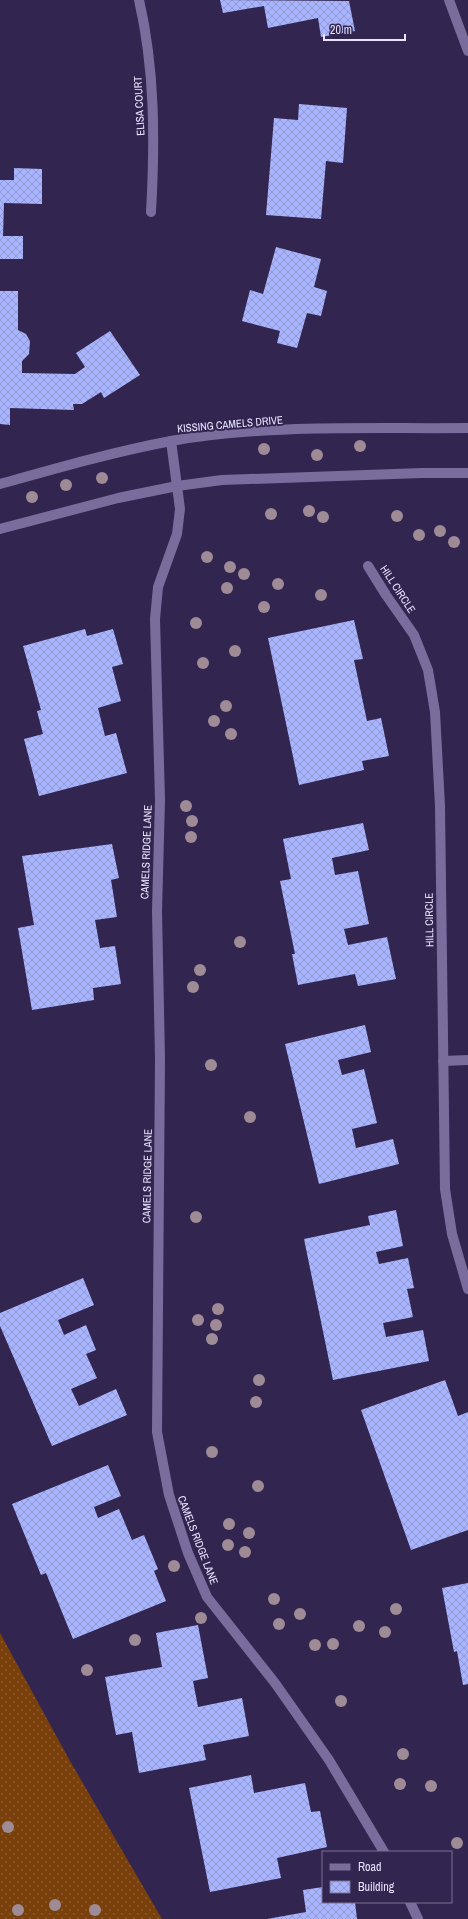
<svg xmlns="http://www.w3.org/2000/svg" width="468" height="1919" viewBox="0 0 468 1919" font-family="'Archivo Narrow',sans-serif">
  <defs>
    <pattern id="grass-dots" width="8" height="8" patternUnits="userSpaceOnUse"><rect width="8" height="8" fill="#7a400b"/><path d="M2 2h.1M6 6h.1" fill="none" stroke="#8d5b30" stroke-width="1.8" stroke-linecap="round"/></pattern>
    <pattern id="building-cross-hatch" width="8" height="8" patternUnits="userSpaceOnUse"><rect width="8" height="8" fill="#a8b5fe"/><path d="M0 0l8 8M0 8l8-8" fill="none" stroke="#9099d2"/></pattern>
  </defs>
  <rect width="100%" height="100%" fill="#32254f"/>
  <path fill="url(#grass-dots)" d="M0,1633L70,1761L162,1919H0Z"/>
  <g fill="url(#building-cross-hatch)">
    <path d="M220,0L349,1L355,31L321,37L318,18L268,28L264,6L223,13Z"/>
    <path d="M299,104L347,108L343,163L326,161L321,219L266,215L274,118L298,120Z"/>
    <path d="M14,168L42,169V204L4,203L3,236H23V259H0V180H14Z"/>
    <path d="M276,247L321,259L314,287L327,291L321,316L307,313L297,348L277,343L280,331L242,321L250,290L263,294Z"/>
    <path d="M0,291H18V330L26,334L30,341L29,354L22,361V373L75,374L85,367L76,353L110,331L140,375L104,398L101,392L82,404H73L74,410L10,408V425L0,424Z"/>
    <path d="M354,620L363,659L354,660L367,721L381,718L389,756L362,761L364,770L299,785L268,638Z"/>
    <path d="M85,629L87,636L113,629L123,664L112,667L121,701L98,708L105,736L116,733L127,773L39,796L24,739L43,734L37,711L41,710L23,646Z"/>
    <path d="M363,823L369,850L332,858L335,875L358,871L369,924L344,929L348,945L387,937L396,979L358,986L355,974L298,985L292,954H295L280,881L291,879L283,839Z"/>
    <path d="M112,844L119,878L111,880L117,917L95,920L100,948L115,946L121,984L93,988L94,1000L32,1010L18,928L34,925L22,856Z"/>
    <path d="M365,1025L371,1052L338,1060L342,1075L364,1069L377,1123L352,1129L356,1148L393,1139L399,1164L319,1184L285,1044Z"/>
    <path d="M396,1210L403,1246L376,1252L379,1264L408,1258L414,1288L407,1289L413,1317L383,1323L386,1337L423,1330L429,1361L333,1380L304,1239L370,1225L368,1216Z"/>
    <path d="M83,1278L94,1305L58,1320L64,1335L86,1325L96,1350L86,1354L97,1378L71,1389L79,1406L116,1389L127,1415L52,1446L0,1326V1313Z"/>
    <path d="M445,1380L458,1416L468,1412V1530L411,1550L361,1410Z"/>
    <path d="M108,1465L121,1496L94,1507L98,1518L119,1509L132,1540L144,1535L158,1569L154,1571L166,1601L73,1639L46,1573L41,1575L12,1504Z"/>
    <path d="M468,1583V1684L463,1685L457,1651L454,1652L442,1588Z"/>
    <path d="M198,1625L208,1678L193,1681L198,1707L242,1698L249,1736L203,1745L206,1760L139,1773L132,1732L116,1735L105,1677L162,1667L156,1633Z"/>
    <path d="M251,1775L254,1793L305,1783L311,1812L320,1811L327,1847L277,1858L281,1878L210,1892L189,1788Z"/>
    <path d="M323,1887V1902H355L357,1919H267L306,1912L303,1890Z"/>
  </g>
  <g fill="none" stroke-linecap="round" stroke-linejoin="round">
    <g stroke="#7a6d9d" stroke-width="10">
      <path d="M139,0C155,69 155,141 151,212"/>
      <path d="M449,0L468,51"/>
      <path d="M171,441L180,509L177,534L158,587L155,619L160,800L157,911L160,1059L157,1432L169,1495L188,1553L207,1597L275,1683L329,1760L384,1852"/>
      <path d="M0,484C57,468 113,452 171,441C268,424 369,429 468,428"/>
      <path d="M0,529L118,498L177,486L222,480L422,473H468"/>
      <path d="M368,566L386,595L414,635L428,670L435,712L440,806L445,1189L452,1234L468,1289"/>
      <path d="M443,1061L468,1060"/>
      <path d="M410,1902L418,1919"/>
    </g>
  </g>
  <g fill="#9e8b96">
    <circle cx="360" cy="446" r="6"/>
    <circle cx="264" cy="449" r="6"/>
    <circle cx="317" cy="455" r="6"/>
    <circle cx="102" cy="478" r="6"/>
    <circle cx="66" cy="485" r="6"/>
    <circle cx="32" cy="497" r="6"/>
    <circle cx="309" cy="511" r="6"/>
    <circle cx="271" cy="514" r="6"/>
    <circle cx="397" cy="516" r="6"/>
    <circle cx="323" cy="517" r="6"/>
    <circle cx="440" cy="531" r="6"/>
    <circle cx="419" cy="535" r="6"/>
    <circle cx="454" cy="542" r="6"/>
    <circle cx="207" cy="557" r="6"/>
    <circle cx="230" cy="567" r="6"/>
    <circle cx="244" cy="574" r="6"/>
    <circle cx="278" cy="584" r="6"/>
    <circle cx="227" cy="588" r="6"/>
    <circle cx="321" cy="595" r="6"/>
    <circle cx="264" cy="607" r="6"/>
    <circle cx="196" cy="623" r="6"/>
    <circle cx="235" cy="651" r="6"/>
    <circle cx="203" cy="663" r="6"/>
    <circle cx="226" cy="706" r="6"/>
    <circle cx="214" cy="721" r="6"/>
    <circle cx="231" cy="734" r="6"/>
    <circle cx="186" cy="806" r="6"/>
    <circle cx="192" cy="821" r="6"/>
    <circle cx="191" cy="837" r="6"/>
    <circle cx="240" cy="942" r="6"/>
    <circle cx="200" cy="970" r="6"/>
    <circle cx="193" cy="987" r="6"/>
    <circle cx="211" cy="1065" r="6"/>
    <circle cx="250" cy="1117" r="6"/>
    <circle cx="196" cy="1217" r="6"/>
    <circle cx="218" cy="1309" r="6"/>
    <circle cx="198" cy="1320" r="6"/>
    <circle cx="216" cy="1325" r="6"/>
    <circle cx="212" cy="1339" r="6"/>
    <circle cx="259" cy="1380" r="6"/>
    <circle cx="256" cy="1402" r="6"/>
    <circle cx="212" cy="1452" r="6"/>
    <circle cx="258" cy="1486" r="6"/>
    <circle cx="229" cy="1524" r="6"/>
    <circle cx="249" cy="1533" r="6"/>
    <circle cx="228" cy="1545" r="6"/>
    <circle cx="245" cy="1552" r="6"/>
    <circle cx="174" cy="1566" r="6"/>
    <circle cx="274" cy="1599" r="6"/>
    <circle cx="396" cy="1609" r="6"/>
    <circle cx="300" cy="1614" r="6"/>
    <circle cx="201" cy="1618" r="6"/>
    <circle cx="279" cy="1624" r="6"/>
    <circle cx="359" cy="1626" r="6"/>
    <circle cx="385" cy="1632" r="6"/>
    <circle cx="135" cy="1640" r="6"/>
    <circle cx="333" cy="1644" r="6"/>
    <circle cx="315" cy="1645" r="6"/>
    <circle cx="87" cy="1670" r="6"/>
    <circle cx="341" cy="1701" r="6"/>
    <circle cx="403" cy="1754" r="6"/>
    <circle cx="400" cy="1784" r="6"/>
    <circle cx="431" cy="1786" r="6"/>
    <circle cx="8" cy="1827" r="6"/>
    <circle cx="457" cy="1843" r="6"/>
    <circle cx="55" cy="1905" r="6"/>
    <circle cx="18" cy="1910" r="6"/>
    <circle cx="95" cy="1910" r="6"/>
  </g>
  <g text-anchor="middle" stroke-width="4" stroke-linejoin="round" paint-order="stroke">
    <g font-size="11" fill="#eae4ff" stroke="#32254f">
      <text transform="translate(139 106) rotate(-93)" y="4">ELISA COURT</text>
      <text transform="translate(230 424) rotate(-5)" y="4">KISSING CAMELS DRIVE</text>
      <text transform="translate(398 589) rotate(57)" y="4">HILL CIRCLE</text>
      <text transform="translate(146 852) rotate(-88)" y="4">CAMELS RIDGE LANE</text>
      <text transform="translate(429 920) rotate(-91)" y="4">HILL CIRCLE</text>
      <text transform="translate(147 1176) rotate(-89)" y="4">CAMELS RIDGE LANE</text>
      <text transform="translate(198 1540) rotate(69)" y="4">CAMELS RIDGE LANE</text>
    </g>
  </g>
  <rect x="322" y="1851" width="130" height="52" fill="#32254f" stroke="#7c7195"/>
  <rect x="330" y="1864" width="20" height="6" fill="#7a6d9d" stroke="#7c7195"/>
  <text x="358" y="1871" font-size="12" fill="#eae4ff">Road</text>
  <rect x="330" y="1881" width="20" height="12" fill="url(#building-cross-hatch)" stroke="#7c7195"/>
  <text x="358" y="1891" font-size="12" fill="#eae4ff">Building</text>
  <path d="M324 34v6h81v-6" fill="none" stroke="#eae4ff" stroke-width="2"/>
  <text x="330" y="34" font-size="12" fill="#eae4ff" stroke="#32254f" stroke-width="3" paint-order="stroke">20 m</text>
</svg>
